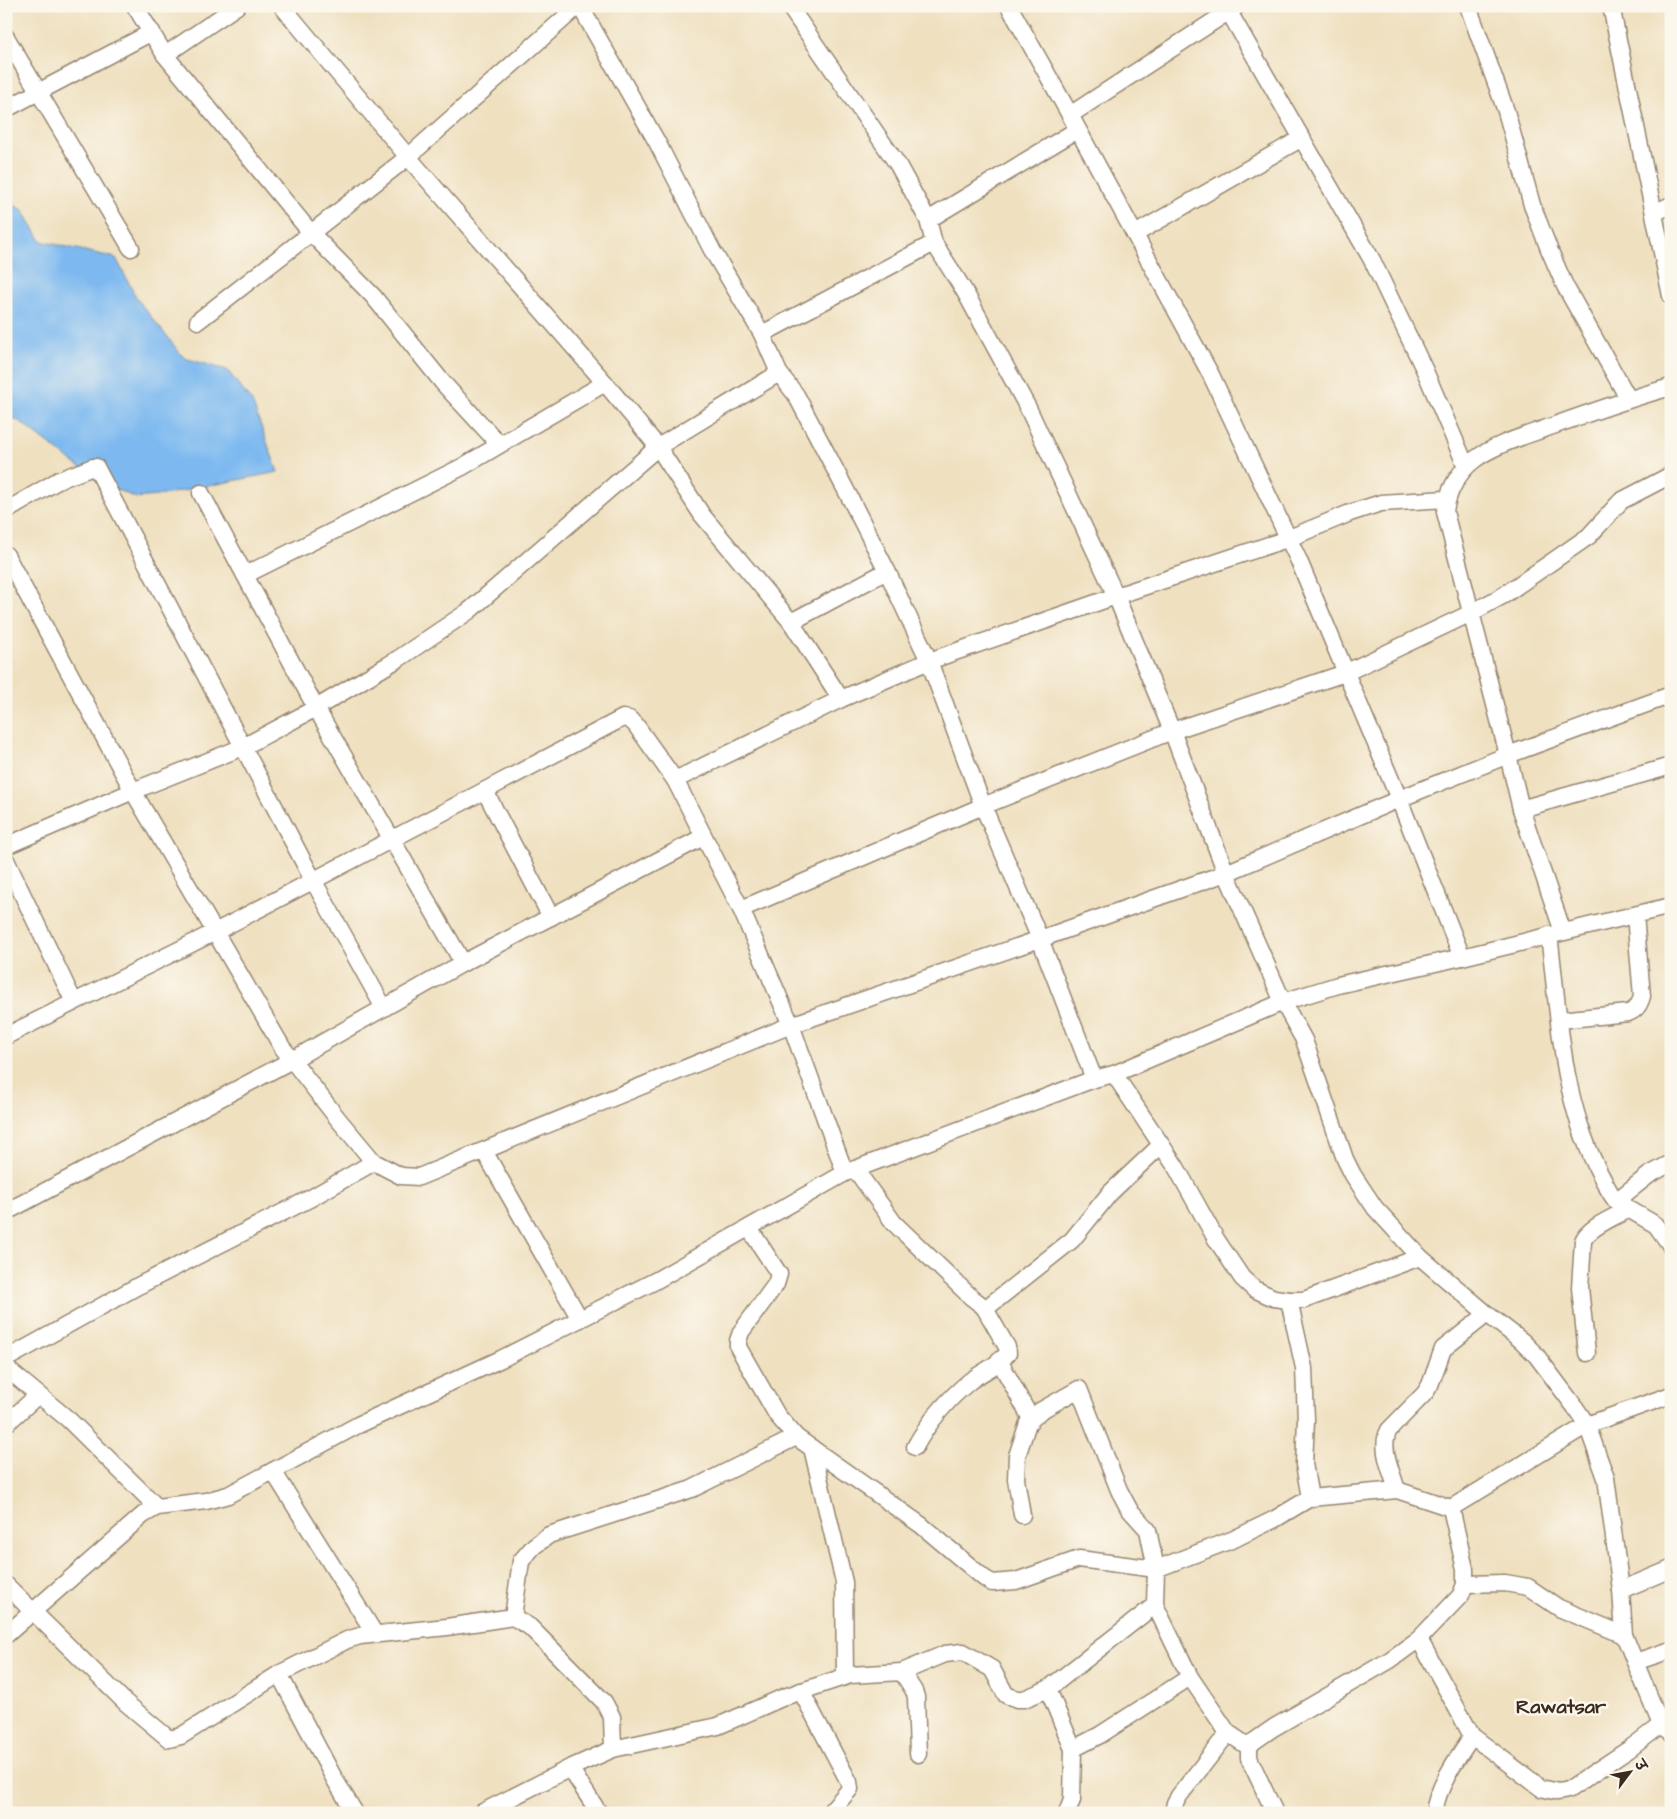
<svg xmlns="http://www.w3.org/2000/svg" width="1677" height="1819" viewBox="0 0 1677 1819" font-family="'Architects Daughter','Playpen Sans Deva',sans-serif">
  <rect width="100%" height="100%" fill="#fbf7ec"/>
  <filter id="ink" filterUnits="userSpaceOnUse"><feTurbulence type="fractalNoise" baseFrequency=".02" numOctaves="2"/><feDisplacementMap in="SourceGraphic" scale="10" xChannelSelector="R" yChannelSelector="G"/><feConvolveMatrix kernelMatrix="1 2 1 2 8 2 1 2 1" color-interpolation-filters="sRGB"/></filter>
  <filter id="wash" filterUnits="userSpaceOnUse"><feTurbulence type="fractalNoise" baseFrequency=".0096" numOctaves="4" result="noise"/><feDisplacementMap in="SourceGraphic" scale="20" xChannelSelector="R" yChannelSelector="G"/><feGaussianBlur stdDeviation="1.12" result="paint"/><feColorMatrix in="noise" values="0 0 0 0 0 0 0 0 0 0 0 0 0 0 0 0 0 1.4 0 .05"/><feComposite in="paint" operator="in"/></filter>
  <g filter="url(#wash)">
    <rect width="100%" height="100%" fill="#efe0c0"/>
    <path fill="#7db9f0" stroke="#5c7287" d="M6,201L23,210L41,241L116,258L137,299L184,358L227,370L252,402L278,472L157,496L136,498L99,482L19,421L6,415Z"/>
  </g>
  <g filter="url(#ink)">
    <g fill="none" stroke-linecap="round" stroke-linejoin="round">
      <g stroke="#95856f" stroke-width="19">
        <g id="street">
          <path d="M135,6L165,55L311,233L408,157L578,6"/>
          <path d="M282,6L408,157L605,383L658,447L702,515L791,622L887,571"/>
          <path d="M580,6L657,142L712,250L762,334L779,373L796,395L849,496L887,571L929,661L983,806L1040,939L1094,1079"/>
          <path d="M789,6L898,165L928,220L934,243L965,292L1028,408L1116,596L1172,731L1226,873L1283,1002L1304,1040L1345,1159L1353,1175L1375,1208L1420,1257L1487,1314L1522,1341L1536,1355L1575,1407L1587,1425L1606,1478L1621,1590L1624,1635L1661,1725L1671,1732"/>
          <path d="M1009,6L1070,115L1211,375L1299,561L1399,799L1462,957"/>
          <path d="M1468,6L1506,111L1532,205L1549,249L1565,286L1628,398"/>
          <path d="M1611,6L1671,296"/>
          <path d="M1229,12L1372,260L1425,371L1466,466"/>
          <path d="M6,37L131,248"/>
          <path d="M165,55L237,6"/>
          <path d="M6,109L152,32"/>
          <path d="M1070,115L1237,6"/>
          <path d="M1654,213L1671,205"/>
          <path d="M928,220L1077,130"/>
          <path d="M1135,234L1302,138"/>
          <path d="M198,321L311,233L373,296L443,383L499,444"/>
          <path d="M762,334L934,243"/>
          <path d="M201,493L316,708L463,963"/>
          <path d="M6,511L59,480L93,467H96L313,880L384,1008"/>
          <path d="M6,555L133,791L282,1047L338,1119L374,1162L401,1176L419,1177L791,1025L1040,939L1226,873L1399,799L1508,755L1671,695"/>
          <path d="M245,575L462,467L605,383"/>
          <path d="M791,622L841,699"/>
          <path d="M675,780L841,699L929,661L1116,596L1287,539L1350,513L1381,503L1446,499"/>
          <path d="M485,791L551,917"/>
          <path d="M1521,809L1671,766"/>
          <path d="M6,846L133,791L243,747L316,708L398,659L469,611L658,447L779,373"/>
          <path d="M6,860L74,1002"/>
          <path d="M741,909L983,806L1172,731L1345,673L1471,613L1504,595L1589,536L1621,501L1671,475"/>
          <path d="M1563,932L1521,809L1508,755L1445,512C1447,493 1458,472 1474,460C1492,446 1521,437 1544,429C1586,414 1627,399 1671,387"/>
          <path d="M1549,935C1559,1014 1561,1095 1597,1168C1603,1179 1608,1191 1616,1201L1649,1175L1671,1163"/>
          <path d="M1560,1020L1628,1013C1637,1010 1640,1004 1642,996L1635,915"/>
          <path d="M6,1036L215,932L623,718L629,719L635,724L675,780L741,909L791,1025L845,1173"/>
          <path d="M1114,1074L1176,1167L1216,1239L1242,1278L1254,1289L1274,1298L1289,1300H1304L1420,1257"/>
          <path d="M484,1151L580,1319"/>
          <path d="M855,1169L894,1223L971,1297L984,1307L990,1305L1072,1240L1110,1193L1161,1145"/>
          <path d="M1620,1204L1656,1225L1671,1246"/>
          <path d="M6,1212L292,1060L463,963L703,837"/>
          <path d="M1289,1300L1304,1368L1306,1420L1304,1464L1310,1498"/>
          <path d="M1587,1353L1580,1288L1583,1241C1588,1227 1617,1216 1629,1209"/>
          <path d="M6,1359L138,1286L311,1198L374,1162"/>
          <path d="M999,1360L1031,1419"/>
          <path d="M6,1368L69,1420L157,1507"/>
          <path d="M6,1424L38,1395"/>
          <path d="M796,1437L921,1525L984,1578L992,1583L1016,1581L1079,1559L1156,1569L1234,1539L1275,1519L1310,1498L1397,1490L1451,1508L1465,1569V1584L1505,1583L1528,1587L1559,1608L1624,1635"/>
          <path d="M915,1447C929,1421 947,1400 970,1381C982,1372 999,1365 1008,1353L1007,1347L984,1307"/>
          <path d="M812,1448L844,1582L845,1677"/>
          <path d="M273,1471L375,1634"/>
          <path d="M1397,1490C1392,1472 1379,1447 1389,1430L1425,1393L1430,1385L1443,1349L1487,1314"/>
          <path d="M1451,1508L1587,1425L1671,1395"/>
          <path d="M1022,1515L1016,1479L1017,1456L1028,1423L1040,1411L1079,1389L1119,1490L1129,1509L1148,1530L1156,1569L1155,1605L1190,1677L1228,1733L1249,1747L1253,1742L1273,1728L1390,1660L1419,1639L1461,1595L1465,1584"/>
          <path d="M6,1585L126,1703L169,1739L181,1736L279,1674L347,1640L360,1636L447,1627L513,1617L530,1627L604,1702L612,1717L613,1749"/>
          <path d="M1621,1590L1671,1569"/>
          <path d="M513,1617L521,1561L534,1546L549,1535L692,1489L796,1437L777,1415L738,1347V1341L741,1332L776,1284L779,1274L749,1228"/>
          <path d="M6,1635L143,1515L157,1507L206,1501L228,1495L358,1425L501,1359L655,1281L845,1173L1094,1079L1114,1074L1283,1002L1338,985L1462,957L1671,906"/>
          <path d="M1419,1639L1472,1736L1541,1788L1558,1792L1568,1790L1628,1750L1661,1725"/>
          <path d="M1635,1662L1671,1650"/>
          <path d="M902,1672L945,1654L963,1652L992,1669L1006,1695L1017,1699H1024L1048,1689L1155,1605"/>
          <path d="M279,1674L335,1780L355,1813"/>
          <path d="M1048,1689L1073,1749L1072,1800L1067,1813"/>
          <path d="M801,1691L849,1782L850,1789L829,1813"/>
          <path d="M1249,1747V1758L1275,1813"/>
          <path d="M1073,1749L1100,1735L1190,1677"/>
          <path d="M570,1768L599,1813"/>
          <path d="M481,1813L570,1768L613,1749L718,1726L784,1697L850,1675L902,1672L914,1691L916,1697L918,1754"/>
          <path d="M1173,1813L1175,1803L1179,1796L1228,1733"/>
          <path d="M1434,1813C1437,1787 1458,1757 1472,1736"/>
        </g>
      </g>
      <use href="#street" stroke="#fff" stroke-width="16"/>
    </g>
  </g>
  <g text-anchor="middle" stroke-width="5" stroke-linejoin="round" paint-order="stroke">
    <g font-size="20" font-weight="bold" fill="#3b2a1e" stroke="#fbf7ec">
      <text x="1561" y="1713">Rawatsar</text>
    </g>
  </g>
  <rect width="1677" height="1819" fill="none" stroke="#fbf7ec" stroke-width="25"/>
  <g transform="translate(1630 1772) rotate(58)" stroke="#fbf7ec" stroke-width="4" paint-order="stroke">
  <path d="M0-4L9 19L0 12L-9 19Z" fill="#3b2a1e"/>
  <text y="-8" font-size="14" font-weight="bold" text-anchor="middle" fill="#3b2a1e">उ</text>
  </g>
</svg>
